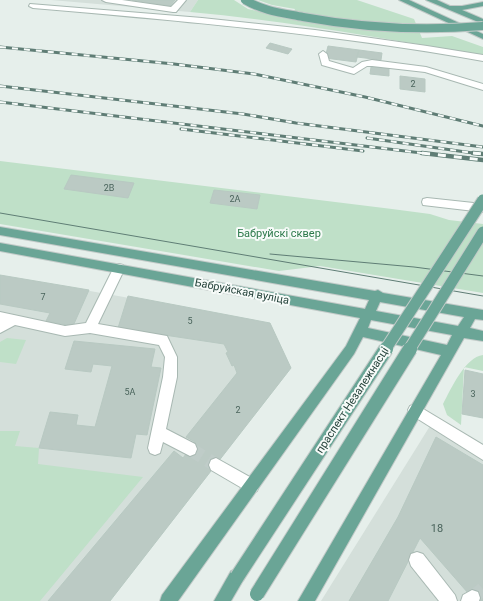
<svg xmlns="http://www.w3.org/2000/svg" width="483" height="601" viewBox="0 0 483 601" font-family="Roboto,sans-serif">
  <rect width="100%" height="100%" fill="#e6efeb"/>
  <g fill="#d4dfda">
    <path d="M51,0H198L190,12Z"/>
    <path d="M0,275L270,323L291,368L110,601H0Z"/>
    <path d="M430,426L483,457V601H321Z"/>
  </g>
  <g fill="#bfe0c8">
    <path d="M198,0H234L248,9L291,19L295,9L272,5L258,0H357L414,19L422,38L452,36L483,47V55C385,39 288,21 190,12Z"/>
    <path d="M0,161L392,209L430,214L449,220L483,224V293L320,266L279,271L0,224Z"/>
    <path d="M7,338L26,340L16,364L0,362V342Z"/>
    <path d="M483,355V371L464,367L461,425L447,415L443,404C451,389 465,357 483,355Z"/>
    <path d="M0,431H20L15,446L39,448L38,464L143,477L40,601H0Z"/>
  </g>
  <g fill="#bbcac4" stroke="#b8c9c2">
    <path d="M132,0H175L170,6Z"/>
    <path d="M270,43L292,49L288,54L266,48Z"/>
    <path d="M328,46L359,50L356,62L325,58Z"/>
    <path d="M359,50L382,53L381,60L357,57Z"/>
    <path d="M371,67L389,68V76L370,74Z"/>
    <path d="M400,76L425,79V92L400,89Z"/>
    <path d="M71,175L134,183L128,198L64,189Z"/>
    <path d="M214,190L260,195L257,209L210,203Z"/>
    <path d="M0,275L89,290L73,326L46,321L50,313L0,304Z"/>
    <path d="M128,296L270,323L291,368L110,601H48L174,451L183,458L195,442L186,437L237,373L234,365L232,366L226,353L228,352L224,344L118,328Z"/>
    <path d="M74,341L155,349L151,367L161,368L147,435L136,434L131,458L39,448L50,412L78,415L76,425L95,427L112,366L93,364L91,372L65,369Z"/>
    <path d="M465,370L483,374V418L462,414Z"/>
    <path d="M436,437L483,465V601H475L420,538L388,601H349L398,517Z"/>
  </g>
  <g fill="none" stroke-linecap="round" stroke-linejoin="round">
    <g stroke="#bfccc8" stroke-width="14" stroke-dasharray="14 7" stroke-linecap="butt">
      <path d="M190,449L216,465"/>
      <path d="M472,598L483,589"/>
    </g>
    <g stroke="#a8b8b2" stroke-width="2">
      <g id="minor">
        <path d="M102,0H122L171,7L178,0H186L176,12H173L106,2Z"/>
        <path d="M30,4L202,18L315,30L427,46L483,55V61C334,34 184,21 33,8L29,6Z"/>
        <path d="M323,51L327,54L329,61L353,68L362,62L372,60L426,67L483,84V90L425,72L372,66H367L354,74L322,65L319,54Z"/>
        <path d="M427,198L483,204V212L423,205L422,202L423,199Z"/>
        <path d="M119,264L123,265L125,268L98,324L167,336L177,357V377L166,429L195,444L197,449L195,454L190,456L163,442L160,453L155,455L150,453L148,448L163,377L165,357L159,345L90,333L65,336L15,325L0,333V312L65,326L86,323L115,265Z"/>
        <path d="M415,404L483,445V460L410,414L408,410L410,406Z"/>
        <path d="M216,458L257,481L259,486L257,491L252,493L247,491L211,470L209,465L211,460Z"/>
        <path d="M417,552L423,554L455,595L457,601H439L411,566L409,560L411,554Z"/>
        <path d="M472,590L478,592L480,598L479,601H461L463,595Z"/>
      </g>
    </g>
    <g stroke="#c2cac8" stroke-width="2">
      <g id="major">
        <path d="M399,0H409L483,34V39Z"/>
        <path d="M426,0H437L450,6H462L483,2V6L462,10L483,19V24Z"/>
        <path d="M0,227L375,291L378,290L383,293L483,310V320L475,319L470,328L483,331V341L464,338L315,601H298L441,355L363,337L354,354L178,601H160L162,595L346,346L360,318L0,251V243L365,309L369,300L0,235ZM380,302L464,317L458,326L376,311ZM371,320L452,335L447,345L368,328Z"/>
        <path d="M237,569L243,571L245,577L231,601H214L231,571Z"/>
      </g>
    </g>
    <use href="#minor" fill="#fff" fill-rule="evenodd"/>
    <use href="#major" fill="#6aa596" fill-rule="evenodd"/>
    <g stroke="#5f7d75" stroke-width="1">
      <path d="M0,213L483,296"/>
      <path d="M270,254L414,267L483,276"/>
    </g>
    <g stroke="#5f7d75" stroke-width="3">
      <g id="rail-far1">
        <path d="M0,47L174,64L254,74L365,97L483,126"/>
        <path d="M0,86L243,114L296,123L483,147"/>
        <path d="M0,102L430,154"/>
        <path d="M181,129L363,151"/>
        <path d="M367,138L480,154"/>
      </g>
    </g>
    <g stroke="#5f7d75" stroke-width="4.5">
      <g id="rail">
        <path d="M422,153L483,160"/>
        <path d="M473,153L483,154"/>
      </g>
    </g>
    <use href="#rail-far1" stroke="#f7fbf9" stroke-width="2" stroke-dasharray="6" stroke-linecap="butt"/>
    <use href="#rail" stroke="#f7fbf9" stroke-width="3" stroke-dasharray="8" stroke-linecap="butt"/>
    <g stroke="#c2cac8" stroke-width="10" stroke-linecap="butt">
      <path id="major-bridge-far2" d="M245,0C263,11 283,13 303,17C363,28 422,31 483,26"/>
    </g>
    <g stroke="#c2cac8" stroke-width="13" stroke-linecap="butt">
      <g id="major-bridge-far1">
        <path d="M385,350L483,200"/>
        <path d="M409,350L483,232"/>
      </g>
    </g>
    <g stroke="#c2cac8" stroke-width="16" stroke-linecap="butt">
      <g id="major-bridge">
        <path d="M237,577L386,349"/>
        <path d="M257,594L410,349"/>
      </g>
    </g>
    <use href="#major-bridge-far2" stroke="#6aa596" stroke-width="8"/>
    <use href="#major-bridge-far1" stroke="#6aa596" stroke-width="11"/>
    <use href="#major-bridge" stroke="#6aa596" stroke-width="14"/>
  </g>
  <g text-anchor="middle" stroke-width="4" stroke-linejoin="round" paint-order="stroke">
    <g font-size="9" fill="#4a645c">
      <text x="413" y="87">2</text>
      <text x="109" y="191">2В</text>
      <text x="235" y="202">2А</text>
      <text x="43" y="300">7</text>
      <text x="190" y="324">5</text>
      <text x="130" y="395">5А</text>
      <text x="473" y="397">3</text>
      <text x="238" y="413">2</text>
    </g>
    <g font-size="11" fill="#2d7a4b" stroke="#f7fbf9">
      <text x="279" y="237">Бабруйскі сквер</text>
    </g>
    <g font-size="11" fill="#24423a" stroke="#f7fbf9">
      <text transform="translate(242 291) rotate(11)" y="4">Бабруйская вуліца</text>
      <text transform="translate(352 400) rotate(-57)" y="4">праспект Незалежнасці</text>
    </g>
    <g font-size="11" fill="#4a645c">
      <text x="437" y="532">18</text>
    </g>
  </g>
</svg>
